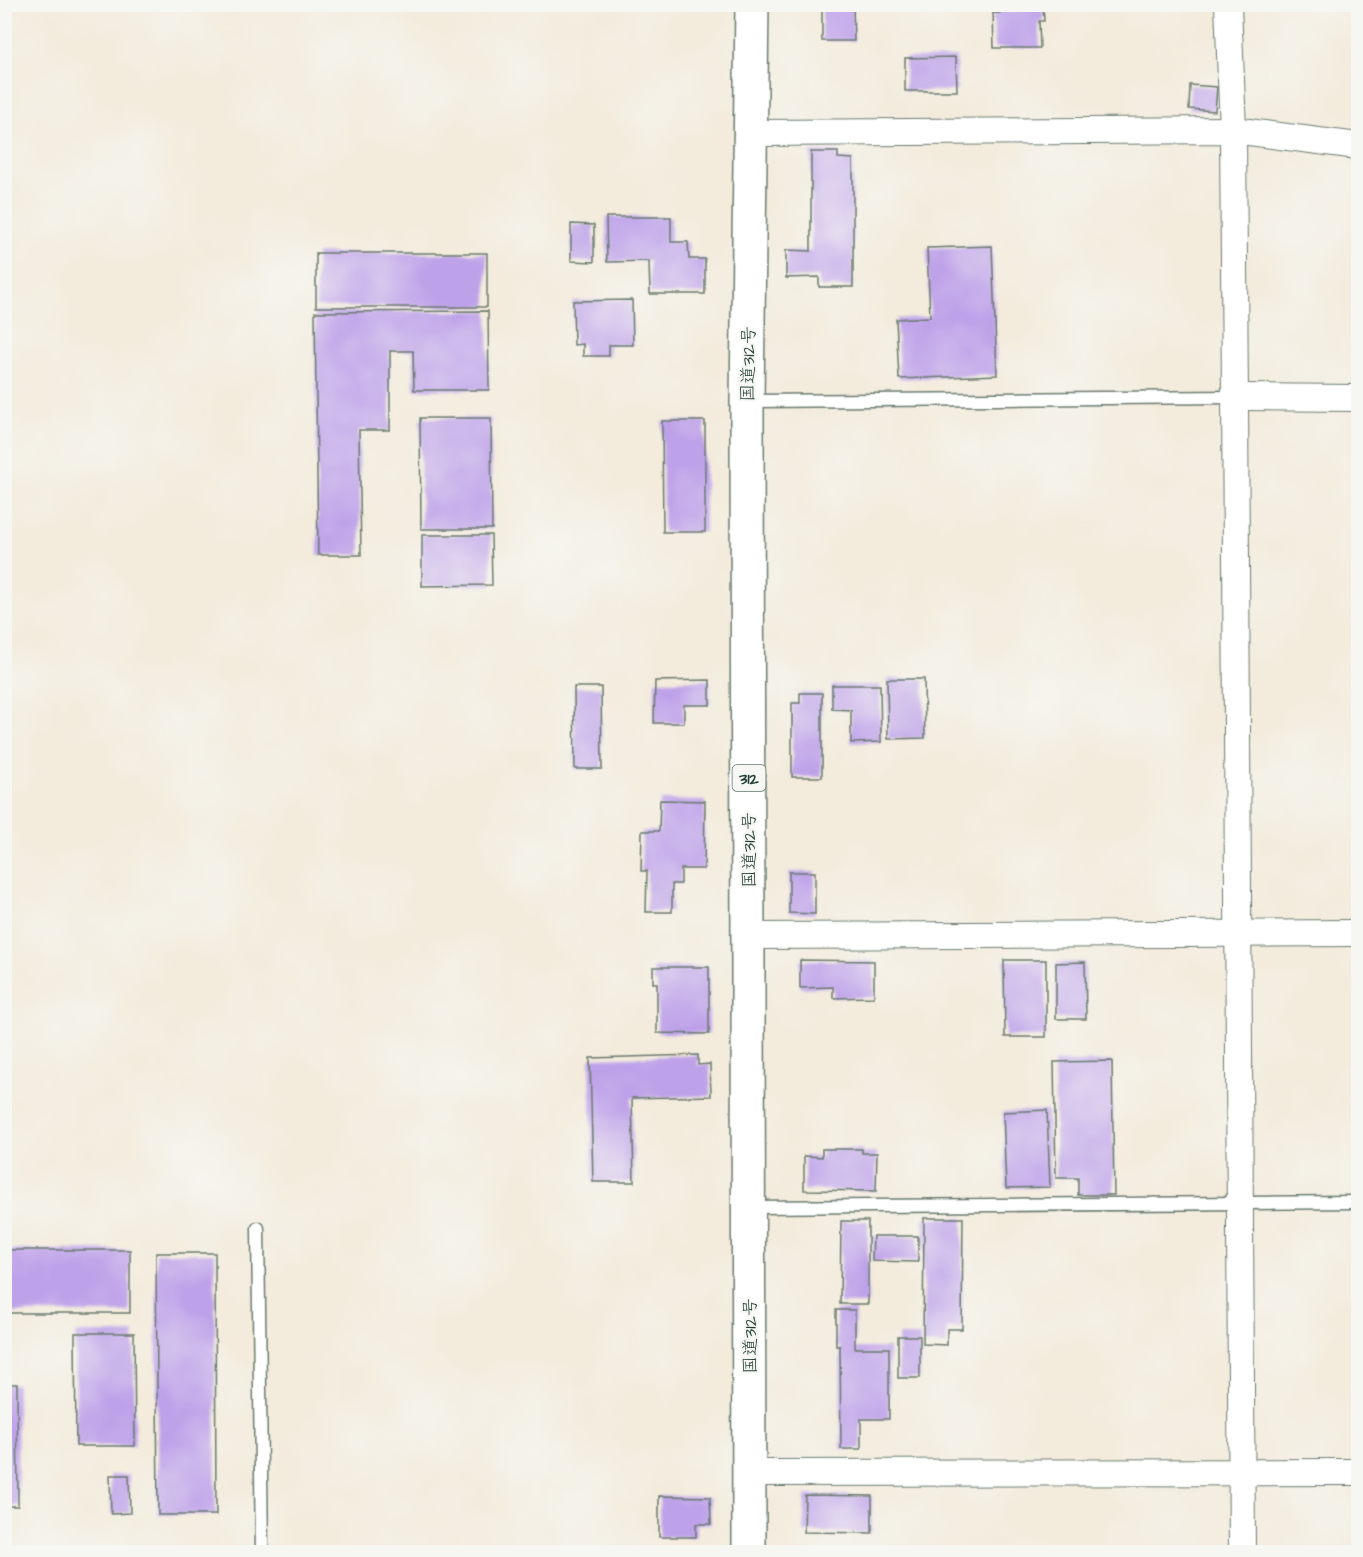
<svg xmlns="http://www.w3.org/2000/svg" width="1363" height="1557" viewBox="0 0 1363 1557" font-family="'Architects Daughter','Klee One',sans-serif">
  <rect width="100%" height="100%" fill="#f6f6f2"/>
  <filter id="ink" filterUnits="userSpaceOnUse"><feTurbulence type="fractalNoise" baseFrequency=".0167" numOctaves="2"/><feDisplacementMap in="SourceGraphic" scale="12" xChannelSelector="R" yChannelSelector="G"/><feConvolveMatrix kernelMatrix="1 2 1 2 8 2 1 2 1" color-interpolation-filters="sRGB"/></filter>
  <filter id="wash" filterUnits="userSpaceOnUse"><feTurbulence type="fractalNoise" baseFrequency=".008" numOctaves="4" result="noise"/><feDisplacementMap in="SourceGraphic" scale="24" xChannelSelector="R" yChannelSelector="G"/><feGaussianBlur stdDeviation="1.35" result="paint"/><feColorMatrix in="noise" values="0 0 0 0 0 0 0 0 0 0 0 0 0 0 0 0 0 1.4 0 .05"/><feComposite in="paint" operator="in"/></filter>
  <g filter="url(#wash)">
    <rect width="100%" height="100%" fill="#f3ebdb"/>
    <g id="blocks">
      <g fill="#bea2e9">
        <path d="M822,4H853L854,41H822Z"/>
        <path d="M1000,5H1043L1044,21H1039L1040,48H994L993,13H1000Z"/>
        <path d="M956,57L957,91H905V58Z"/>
        <path d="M1190,85L1217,87L1215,111L1189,109Z"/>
        <path d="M811,152H838V158L853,159V287H819V277L786,278V250L811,251Z"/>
        <path d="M606,217H671V242H688L689,259H705V294H650L649,261L607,262Z"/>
        <path d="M571,224L594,225V262L571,261Z"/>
        <path d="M992,246L997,375L899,379L896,319L930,317L927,248Z"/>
        <rect x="316" y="253" width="171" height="54"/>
        <path d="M632,300L633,345H609V356H583V344L574,345L573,301Z"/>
        <path d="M488,311L489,390H414L413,351H390V430H359L361,555H318L315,312Z"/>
        <path d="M420,418H491L492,529H421Z"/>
        <path d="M662,421H705V532H663Z"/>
        <path d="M422,535H491L492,585L422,586Z"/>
        <path d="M887,679H924L925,738L888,739Z"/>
        <path d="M710,680V705H684V723H654L655,681Z"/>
        <path d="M832,685H880L881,742L851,743V710L832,709Z"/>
        <path d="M574,687H601L602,769H575Z"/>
        <path d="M800,693H822V777H792V703H800Z"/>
        <path d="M660,800L705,801L704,869H681V884H672V912H646L647,871H641L642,831H659Z"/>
        <path d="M789,872H815V914L789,913Z"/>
        <path d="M800,960L874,961V997L833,998V987L800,988Z"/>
        <path d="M1004,960H1046V1037H1005Z"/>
        <path d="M1085,962L1086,1019H1056V963Z"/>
        <path d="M653,967H709V1034L657,1033V983H653Z"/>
        <path d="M698,1055V1065L710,1064L711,1096L632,1098L634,1182H593L590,1058Z"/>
        <path d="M1112,1061L1114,1195H1078V1178H1056L1054,1062Z"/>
        <path d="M1047,1110L1050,1187L1006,1188L1003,1112Z"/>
        <path d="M822,1149H862V1153H877L876,1191L804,1190V1156L822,1157Z"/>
        <path d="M924,1218H963L962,1329H947V1345L923,1344Z"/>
        <path d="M841,1221H868V1304H840Z"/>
        <path d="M873,1236H918V1262L872,1261Z"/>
        <path d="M4,1250H130V1313H5Z"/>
        <path d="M156,1253H215L216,1515H158Z"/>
        <path d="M836,1310H855V1348H889V1419H861V1449H841L840,1346H836Z"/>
        <path d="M75,1333H134L135,1446H76Z"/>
        <rect x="898" y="1336" width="22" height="42"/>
        <path d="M4,1384H17L18,1506H4Z"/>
        <path d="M110,1475H129L130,1513L111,1514Z"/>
        <path d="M805,1495L872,1496V1533L804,1532Z"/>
        <path d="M659,1496L710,1497L711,1524H696V1537H659Z"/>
      </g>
    </g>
  </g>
  <g filter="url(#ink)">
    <use href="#blocks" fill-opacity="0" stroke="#697a6e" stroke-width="1.5"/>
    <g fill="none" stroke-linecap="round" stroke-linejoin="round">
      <g stroke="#697a6e" stroke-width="15">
        <g id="lane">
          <path d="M749,401L1235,397"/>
          <path d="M751,1207L1358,1202"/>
          <path d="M258,1228L262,1552"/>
        </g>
      </g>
      <g stroke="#697a6e" stroke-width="28">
        <g id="street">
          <path d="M1228,4L1233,130L1235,397L1242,1552"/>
          <path d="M752,133L1233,130L1358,146"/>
          <path d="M1235,397L1358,398"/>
          <path d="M749,936L1358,933"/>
          <path d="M750,1473L1358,1472"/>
        </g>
      </g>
      <g stroke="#697a6e" stroke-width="36">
        <path id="highway" d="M749,1552L747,401L752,4"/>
      </g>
      <use href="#lane" stroke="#fff" stroke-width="12"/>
      <use href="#street" stroke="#fff" stroke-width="26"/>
      <use href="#highway" stroke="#fff" stroke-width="33"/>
    </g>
  </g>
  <g text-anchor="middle" stroke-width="4.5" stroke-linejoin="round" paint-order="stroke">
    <rect fill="#f6f6f2" stroke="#60746d" stroke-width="1.5" x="732.5" y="765" width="33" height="26" rx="4.5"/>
    <g font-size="16" font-weight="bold" fill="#1f3d34">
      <text x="749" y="784">312</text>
    </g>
    <g font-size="18" fill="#1f3d34" stroke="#f6f6f2">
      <text transform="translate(748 364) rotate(-89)" y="6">国道312号</text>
      <text transform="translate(749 850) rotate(-90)" y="6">国道312号</text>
      <text transform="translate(750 1336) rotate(-90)" y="6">国道312号</text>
    </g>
  </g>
  <rect width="1363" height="1557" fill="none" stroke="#f6f6f2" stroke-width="24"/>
</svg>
